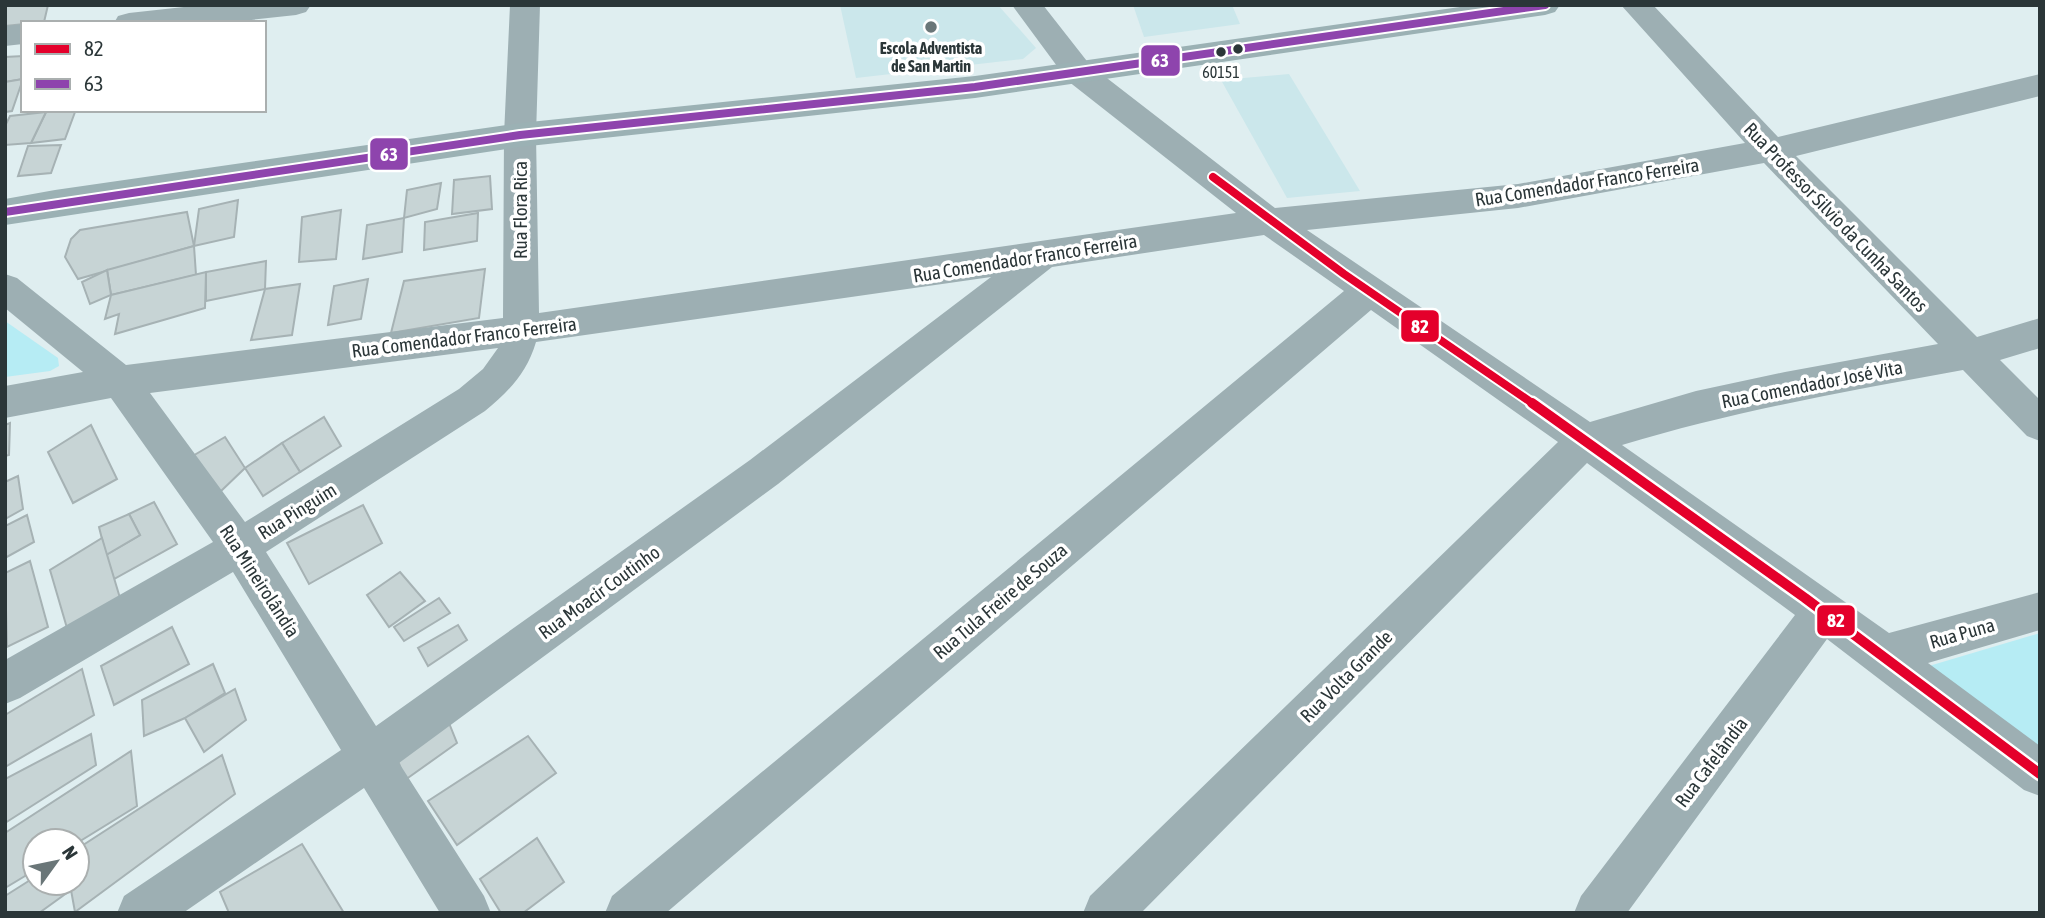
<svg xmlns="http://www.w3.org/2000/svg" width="2045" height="918" viewBox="0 0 2045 918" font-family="'Asap Condensed',sans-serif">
  <rect width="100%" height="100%" fill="#dfeef0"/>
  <g fill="#cbe7eb">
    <path d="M840,5H998L1036,48L1023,59L856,78Z"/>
    <path d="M1133,5H1232L1240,24L1144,37Z"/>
    <path d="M1289,74L1360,191L1287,198L1221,80Z"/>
  </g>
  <g fill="#b6ecf4">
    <path d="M5,321L58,358L59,366L50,371L5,377Z"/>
    <path d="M2040,633V754L1929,666Z"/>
  </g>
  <g fill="#c7d4d5" stroke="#a6b2b4" stroke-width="2">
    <path d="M5,5H48L44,22L5,26Z"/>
    <path d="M23,56V79L5,82V57Z"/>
    <path d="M23,79L12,111L5,112V82Z"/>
    <path d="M46,112H75L65,139L31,143Z"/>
    <path d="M46,112L31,143L5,145V126L10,116Z"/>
    <path d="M61,145L51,173L18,176L28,146Z"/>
    <path d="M490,176L492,209L452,214L454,180Z"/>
    <path d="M441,183L437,209L404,218L407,190Z"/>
    <path d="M238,200L234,237L194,246L199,209Z"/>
    <path d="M341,210L336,259L299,262L302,217Z"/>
    <path d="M187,212L194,246L78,279L65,257L71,239L80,230Z"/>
    <path d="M478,213L477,241L424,250L425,222Z"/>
    <path d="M404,218L402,252L363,259L367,225Z"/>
    <path d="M194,246L196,275L111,295L107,270Z"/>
    <path d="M266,261L265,289L206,301V272Z"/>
    <path d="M485,269L479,318L391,333L404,281Z"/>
    <path d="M107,270L111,295L90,304L82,282Z"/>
    <path d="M206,272L205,308L115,334L119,314L105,319L111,295Z"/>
    <path d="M368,279L361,319L328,325L334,286Z"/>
    <path d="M300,284L292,335L251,340L265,289Z"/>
    <path d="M324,417L341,446L300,472L282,443Z"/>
    <path d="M10,423L9,455L5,456V425Z"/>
    <path d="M91,425L117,479L73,503L48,452Z"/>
    <path d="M225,437L245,468L219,493L191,457Z"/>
    <path d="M282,443L300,472L263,496L245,468Z"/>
    <path d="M18,476L23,509L5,519V482Z"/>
    <path d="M154,502L177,544L114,579L106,555L140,535L129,514Z"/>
    <path d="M363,505L382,543L309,584L287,543Z"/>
    <path d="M129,514L140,535L106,555L99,527Z"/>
    <path d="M27,515L34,542L5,558V526Z"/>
    <path d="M102,538L120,598L67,628L50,570Z"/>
    <path d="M30,561L48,627L7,647L5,573Z"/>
    <path d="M400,572L425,601L389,627L367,595Z"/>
    <path d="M439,598L450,613L404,641L394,627Z"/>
    <path d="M458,625L467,640L428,666L418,648Z"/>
    <path d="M172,627L189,664L114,705L101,666Z"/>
    <path d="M213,664L225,693L185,718L144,736L142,700Z"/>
    <path d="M82,669L94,715L5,767V715Z"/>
    <path d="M235,689L246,720L204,752L185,718Z"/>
    <path d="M449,723L457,743L405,780L396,755Z"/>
    <path d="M91,734L96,765L5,823V779Z"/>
    <path d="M528,736L556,773L457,845L428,801Z"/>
    <path d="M131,751L137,806L77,843V841H35V870L5,888V833Z"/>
    <path d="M222,755L235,794L75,912L71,890L39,913H5V896L35,877V883H77V849Z"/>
    <path d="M537,838L564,882L523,913H501L480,879Z"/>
    <path d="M302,844L344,913H229L220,892Z"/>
  </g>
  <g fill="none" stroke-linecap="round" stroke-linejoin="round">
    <g fill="#9dafb3" fill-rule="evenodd">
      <path d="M202,5H311L306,12L296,15L223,23H114L118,16L129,13Z"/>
      <path d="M510,5H540L536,135L539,313L1236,213L1068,81L1012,5H1043L1090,65L1275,208L1518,184L1745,143L1621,5H1653L1778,137L2040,74V96L1796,156L1977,337L2040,318V348L2000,360L2040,400V441L2027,436L1963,370C1848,391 1734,411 1622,445L1889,633L2040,592V630L1928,663L2040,746V796L2024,790L1827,639L1627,913H1574L1581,896L1795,615L1587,463L1141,913H1083L1090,896L1558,442L1371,310L666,913H605L612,896L1344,291L1264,235L1052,267L778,484L399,763L484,896L491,913H440L364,788L183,913H117L124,896L341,750L233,572L20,698L5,704V660L213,542L111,398L5,418V386L83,372L5,308V274L17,278L126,365L503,318L504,135ZM1764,163L1938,344L1785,372L1696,391L1590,422L1307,230L1518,208ZM991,277L750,460L376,726L266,552L485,411C509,391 527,373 536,342ZM498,348L483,369L459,389L245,522L150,393Z"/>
      <path d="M23,24V44L5,46V26Z"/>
    </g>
    <path fill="#9bb1b4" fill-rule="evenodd" d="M1474,5H1560L1555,12L1545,15L975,98L520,147L5,225V199L55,190L520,123L975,76Z"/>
    <g stroke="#fff" stroke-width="12">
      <path id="bus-1-far1" d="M1213,177L1344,274L1535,405"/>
    </g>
    <g stroke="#fff" stroke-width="15">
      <path id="bus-1" d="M1532,403L1805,598L2040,774"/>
    </g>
    <g stroke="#fff" stroke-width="12">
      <path id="bus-2" d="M5,212L520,135L975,87L1545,5"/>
    </g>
    <use href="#bus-1-far1" stroke="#e4002b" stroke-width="8"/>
    <use href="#bus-1" stroke="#e4002b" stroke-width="10"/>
    <use href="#bus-2" stroke="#8e44ad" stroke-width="8"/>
  </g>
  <circle fill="#6a7678" stroke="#fff" stroke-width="2.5" cx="931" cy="27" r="7"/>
  <g fill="#2b3638" stroke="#fff" stroke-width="2.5">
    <circle cx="1238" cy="49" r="6"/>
    <circle cx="1221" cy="52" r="6"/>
  </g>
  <g text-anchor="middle" stroke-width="7" stroke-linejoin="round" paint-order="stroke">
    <g font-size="16" font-weight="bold" fill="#2b3638" stroke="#fff">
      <text x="931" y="54">Escola Adventista<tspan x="931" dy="18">de San Martin</tspan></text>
    </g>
    <g font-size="16" fill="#2b3638" stroke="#fff">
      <text x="1221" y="78">60151</text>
    </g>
    <g font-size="19" fill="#2b3638" stroke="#fff">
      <text transform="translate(1587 182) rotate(-9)" y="7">Rua Comendador Franco Ferreira</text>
      <text transform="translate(520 210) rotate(-90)" y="7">Rua Flora Rica</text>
      <text transform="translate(1836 217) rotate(46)" y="7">Rua Professor Silvio da Cunha Santos</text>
      <text transform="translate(1025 258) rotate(-9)" y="7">Rua Comendador Franco Ferreira</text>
      <text transform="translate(464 337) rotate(-7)" y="7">Rua Comendador Franco Ferreira</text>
      <text transform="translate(1812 384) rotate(-11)" y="7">Rua Comendador José Vita</text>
      <text transform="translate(297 511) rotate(-32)" y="7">Rua Pinguim</text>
      <text transform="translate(260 581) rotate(57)" y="7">Rua Mineirolândia</text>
      <text transform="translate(599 592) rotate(-36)" y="7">Rua Moacir Coutinho</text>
      <text transform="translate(1000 601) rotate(-40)" y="7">Rua Tula Freire de Souza</text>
      <text transform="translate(1962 633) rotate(-16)" y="7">Rua Puna</text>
      <text transform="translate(1346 676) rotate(-45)" y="7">Rua Volta Grande</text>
      <text transform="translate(1711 762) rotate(-53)" y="7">Rua Cafelândia</text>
    </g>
  </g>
  <g stroke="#fff" stroke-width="2.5">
    <rect x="1140" y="44" width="41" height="33" rx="7" fill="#8e44ad"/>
    <rect x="369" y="137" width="40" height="34" rx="7" fill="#8e44ad"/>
    <rect x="1400" y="309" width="40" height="34" rx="7" fill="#e4002b"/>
    <rect x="1816" y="604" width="40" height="33" rx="7" fill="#e4002b"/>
  </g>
  <g font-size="19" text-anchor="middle" font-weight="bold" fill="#fff">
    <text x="1160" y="67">63</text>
    <text x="389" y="161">63</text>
    <text x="1420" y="333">82</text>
    <text x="1836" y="627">82</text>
  </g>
  <rect width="2045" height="918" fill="none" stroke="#2b3638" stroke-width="14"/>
  <rect x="21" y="21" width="245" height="91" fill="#ffffff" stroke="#aaafaf" stroke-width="2"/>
  <rect x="35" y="44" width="35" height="10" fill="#e4002b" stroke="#aaafaf" stroke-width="2"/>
  <text x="84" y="56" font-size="21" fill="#2b3638">82</text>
  <rect x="35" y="79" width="35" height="10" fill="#8e44ad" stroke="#aaafaf" stroke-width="2"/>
  <text x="84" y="91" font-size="21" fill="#2b3638">63</text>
  <g transform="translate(56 862) rotate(57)"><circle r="33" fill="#ffffff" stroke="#aaafaf" stroke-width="2"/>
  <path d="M0-5L12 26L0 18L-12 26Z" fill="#6a7678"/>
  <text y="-10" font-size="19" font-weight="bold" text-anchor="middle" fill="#2b3638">N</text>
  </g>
</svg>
